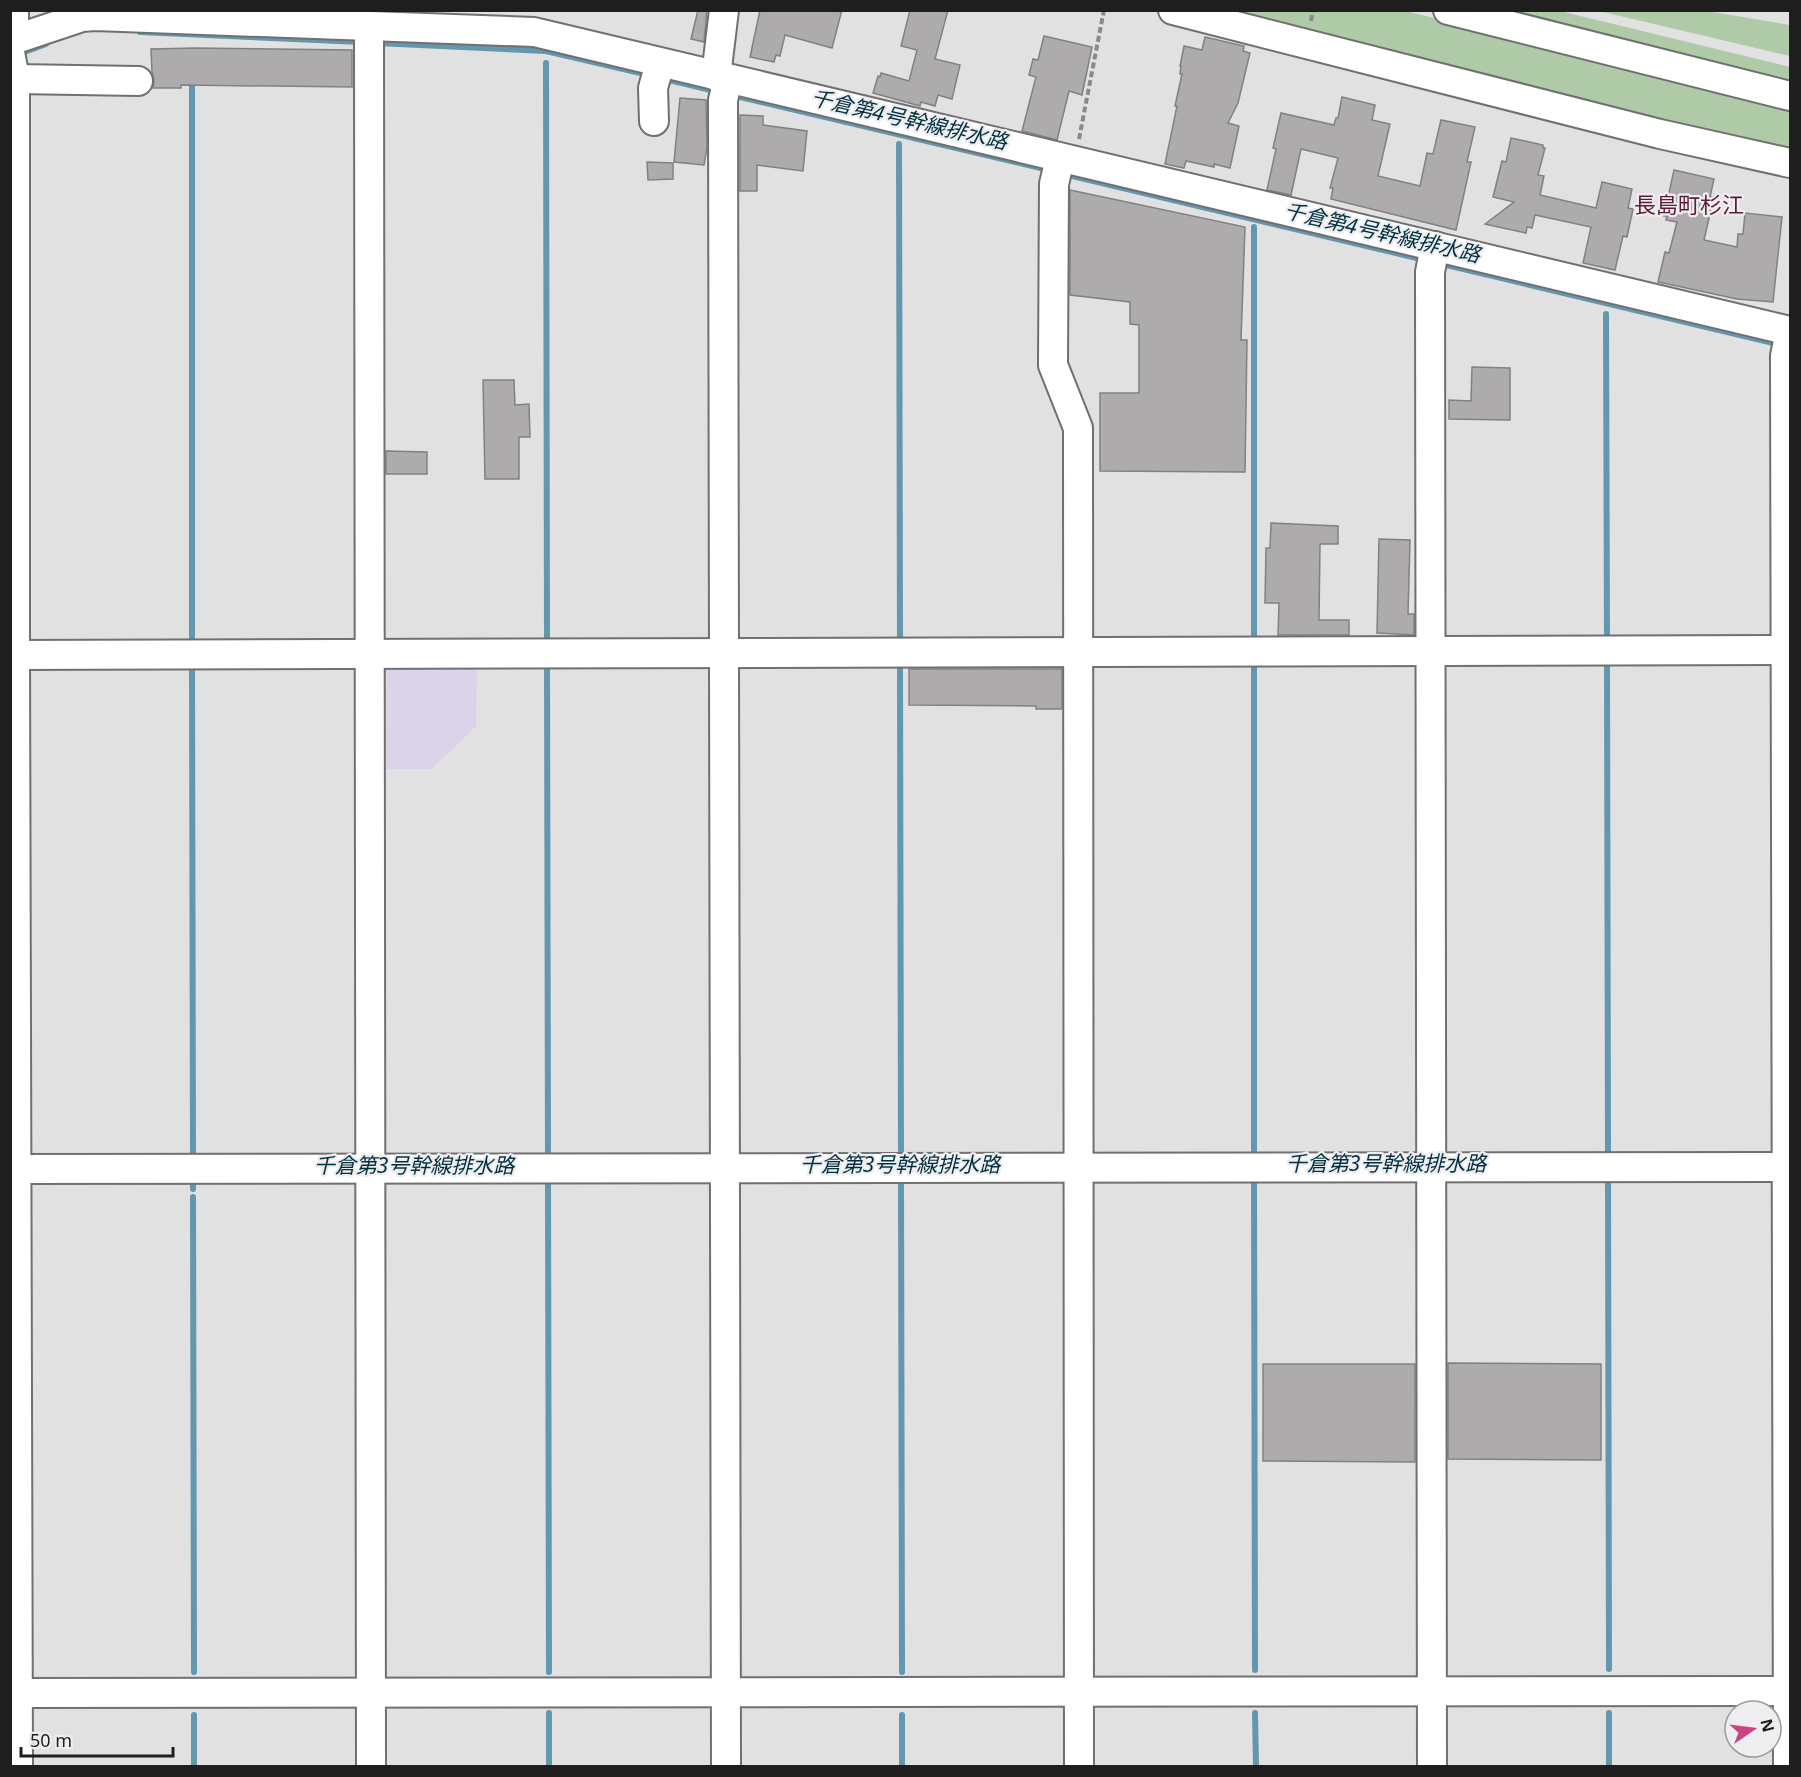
<svg xmlns="http://www.w3.org/2000/svg" width="1801" height="1777" viewBox="0 0 1801 1777" font-family="'Noto Sans','Noto Sans JP',sans-serif">
  <rect width="100%" height="100%" fill="#e1e1e2"/>
  <path fill="#dad3e9" d="M395,659L477,660L476,726L432,769H377L379,677Z"/>
  <g fill="#aecaa7">
    <path d="M1197,11H1405L1790,104V156Z"/>
    <path d="M1481,11H1560L1790,67V86Z"/>
    <path d="M1599,11H1707L1790,25V56Z"/>
  </g>
  <g fill="none" stroke-linecap="round" stroke-linejoin="round">
    <g stroke="#6397ad" stroke-width="6">
      <path d="M140,32L361,42"/>
      <path d="M377,43L546,51L649,75"/>
      <path d="M19,54L46,44"/>
      <path d="M546,63L547,645"/>
      <path d="M665,79L719,92"/>
      <path d="M192,80V648"/>
      <path d="M732,95L1049,170"/>
      <path d="M899,144L900,646"/>
      <path d="M1064,174L1425,260"/>
      <path d="M1254,227V645"/>
      <path d="M1438,263L1781,345"/>
      <path d="M1606,314L1607,644"/>
      <path d="M1254,660V1159"/>
      <path d="M900,661L901,1160"/>
      <path d="M1607,661L1608,1156"/>
      <path d="M547,662L548,1159"/>
      <path d="M192,663L193,1163"/>
      <path d="M1608,1175L1609,1669"/>
      <path d="M1254,1176L1255,1670"/>
      <path d="M548,1177L549,1672"/>
      <path d="M901,1177L902,1672"/>
      <path d="M193,1189V1178"/>
      <path d="M193,1197L194,1672"/>
      <path d="M549,1713V1766"/>
      <path d="M1255,1713L1256,1766"/>
      <path d="M1609,1713V1766"/>
      <path d="M194,1715V1766"/>
      <path d="M902,1715V1766"/>
    </g>
  </g>
  <g fill="#adabac" stroke="#828181" stroke-width="1.5">
    <path d="M698,10H707L704,42L691,39Z"/>
    <path d="M760,10H842L832,48L785,35L780,56L776,55L774,62L750,57Z"/>
    <path d="M910,10H948L935,59L960,65L952,99L938,95L935,106L921,102L920,106L873,93L878,76L880,77L881,73L909,81L917,50L901,46Z"/>
    <path d="M1044,36L1092,47L1082,95L1069,91L1057,140L1022,131L1036,77L1029,75L1033,59L1038,60Z"/>
    <path d="M1205,37L1244,46L1243,51L1250,53L1238,103L1228,123L1239,126L1230,168L1214,164V167L1186,161L1184,168L1165,164L1177,106H1175L1182,74H1180L1181,66H1180L1184,46L1202,50Z"/>
    <path d="M194,48L352,50V87L181,85V88H153L154,81L152,72L151,49Z"/>
    <path d="M1342,97L1375,105L1372,120L1390,124L1378,176L1420,186L1427,153L1433,154L1441,120L1475,127L1467,162H1471L1456,230L1331,199L1333,188H1330L1338,158L1301,149L1291,195L1267,190L1276,149L1273,148L1281,113L1334,125L1336,118H1338Z"/>
    <path d="M680,98L706,100L707,148L704,165L674,162Z"/>
    <path d="M740,115L763,116V125L807,131L803,171L757,165V191H740Z"/>
    <path d="M1511,138L1543,145V148H1545L1538,175L1544,176L1540,195L1596,208L1602,182L1632,189L1628,208L1633,209L1627,237L1623,236L1615,270L1583,263L1591,227L1535,215L1532,228L1527,227L1526,233L1485,224L1514,202L1493,197L1502,161L1506,162Z"/>
    <path d="M647,162L673,163V179L648,180Z"/>
    <path d="M1674,170L1714,179L1710,197H1714L1704,240L1737,247L1738,234H1743L1745,213L1782,217L1773,302L1737,299L1658,282L1665,252L1669,253L1677,222L1666,220L1667,216H1664Z"/>
    <path d="M1070,190L1245,227L1241,340H1247L1245,472L1100,471V393H1139V325L1130,324V302L1070,295Z"/>
    <path d="M1472,367L1510,368V420L1449,419V400L1471,401Z"/>
    <path d="M483,380H514L515,405L529,404L530,437H519V479H485Z"/>
    <path d="M386,451L427,452V474H386Z"/>
    <path d="M1271,523L1338,526V544H1320L1319,620H1349V635H1278L1279,603H1265L1266,548H1270Z"/>
    <path d="M1379,539L1410,540L1408,614H1414V635L1377,633Z"/>
    <path d="M909,669H1062V709H1036V706L909,705Z"/>
    <path d="M1448,1363L1601,1364V1460L1448,1459Z"/>
    <path d="M1263,1364H1415V1462L1263,1461Z"/>
  </g>
  <g fill="none" stroke-linecap="round" stroke-linejoin="round">
    <g stroke="#707071" stroke-width="32">
      <g id="minor">
        <path d="M14,10V40"/>
        <path d="M1173,10L1660,134L1790,163"/>
        <path d="M1448,10L1790,96"/>
        <path d="M369,27L371,1766"/>
        <path d="M10,41L82,17L95,16L534,32L1790,331"/>
        <path d="M10,52L15,79V655L18,1766"/>
        <path d="M716,76L724,10"/>
        <path d="M15,79L138,81"/>
        <path d="M654,121L653,88L660,63"/>
        <path d="M1060,158L1054,184L1053,365L1078,428L1079,1766"/>
        <path d="M10,655L1790,650"/>
        <path d="M10,1169L1790,1167"/>
        <path d="M10,1693L1790,1691"/>
        <path d="M726,1766L723,100L728,79"/>
        <path d="M1432,1766L1430,272L1435,246"/>
        <path d="M1788,1766L1785,356L1790,331"/>
      </g>
    </g>
    <g stroke="#898989" stroke-width="4" stroke-dasharray="6 3" stroke-linecap="butt">
      <path d="M1311,21L1313,10"/>
      <path d="M1079,139L1104,10"/>
    </g>
    <use href="#minor" stroke="#fff" stroke-width="28"/>
  </g>
  <g text-anchor="middle" stroke-width="4.5" stroke-linejoin="round" paint-order="stroke">
    <g font-size="21" font-style="italic" fill="#003040" stroke="#eeeef0">
      <text transform="translate(909 120) rotate(13)" y="7">千倉第4号幹線排水路</text>
      <text transform="translate(1382 233) rotate(13)" y="7">千倉第4号幹線排水路</text>
      <text x="1386" y="1171">千倉第3号幹線排水路</text>
      <text x="900" y="1172">千倉第3号幹線排水路</text>
      <text x="414" y="1173">千倉第3号幹線排水路</text>
    </g>
    <g font-size="22" fill="#5d1b38" stroke="#eeeef0">
      <text x="1689" y="213">長島町杉江</text>
    </g>
  </g>
  <rect width="1801" height="1777" fill="none" stroke="#1e1e1e" stroke-width="24"/>
  <g transform="translate(1753 1729) rotate(76)"><circle r="28" fill="#eeeef0" stroke="#9b9b9c" stroke-width="1.5"/>
  <path d="M0-4.5L10 22L0 15L-10 22Z" fill="#cb4380"/>
  <text y="-9" font-size="16" font-weight="bold" text-anchor="middle" fill="#1e1e1e">N</text>
  </g>
  <path d="M21 1747v9h152v-9" fill="none" stroke="#1e1e1e" stroke-width="3"/>
  <text x="30" y="1747" font-size="18" fill="#1e1e1e" stroke="#eeeef0" stroke-width="4.5" paint-order="stroke">50 m</text>
</svg>
